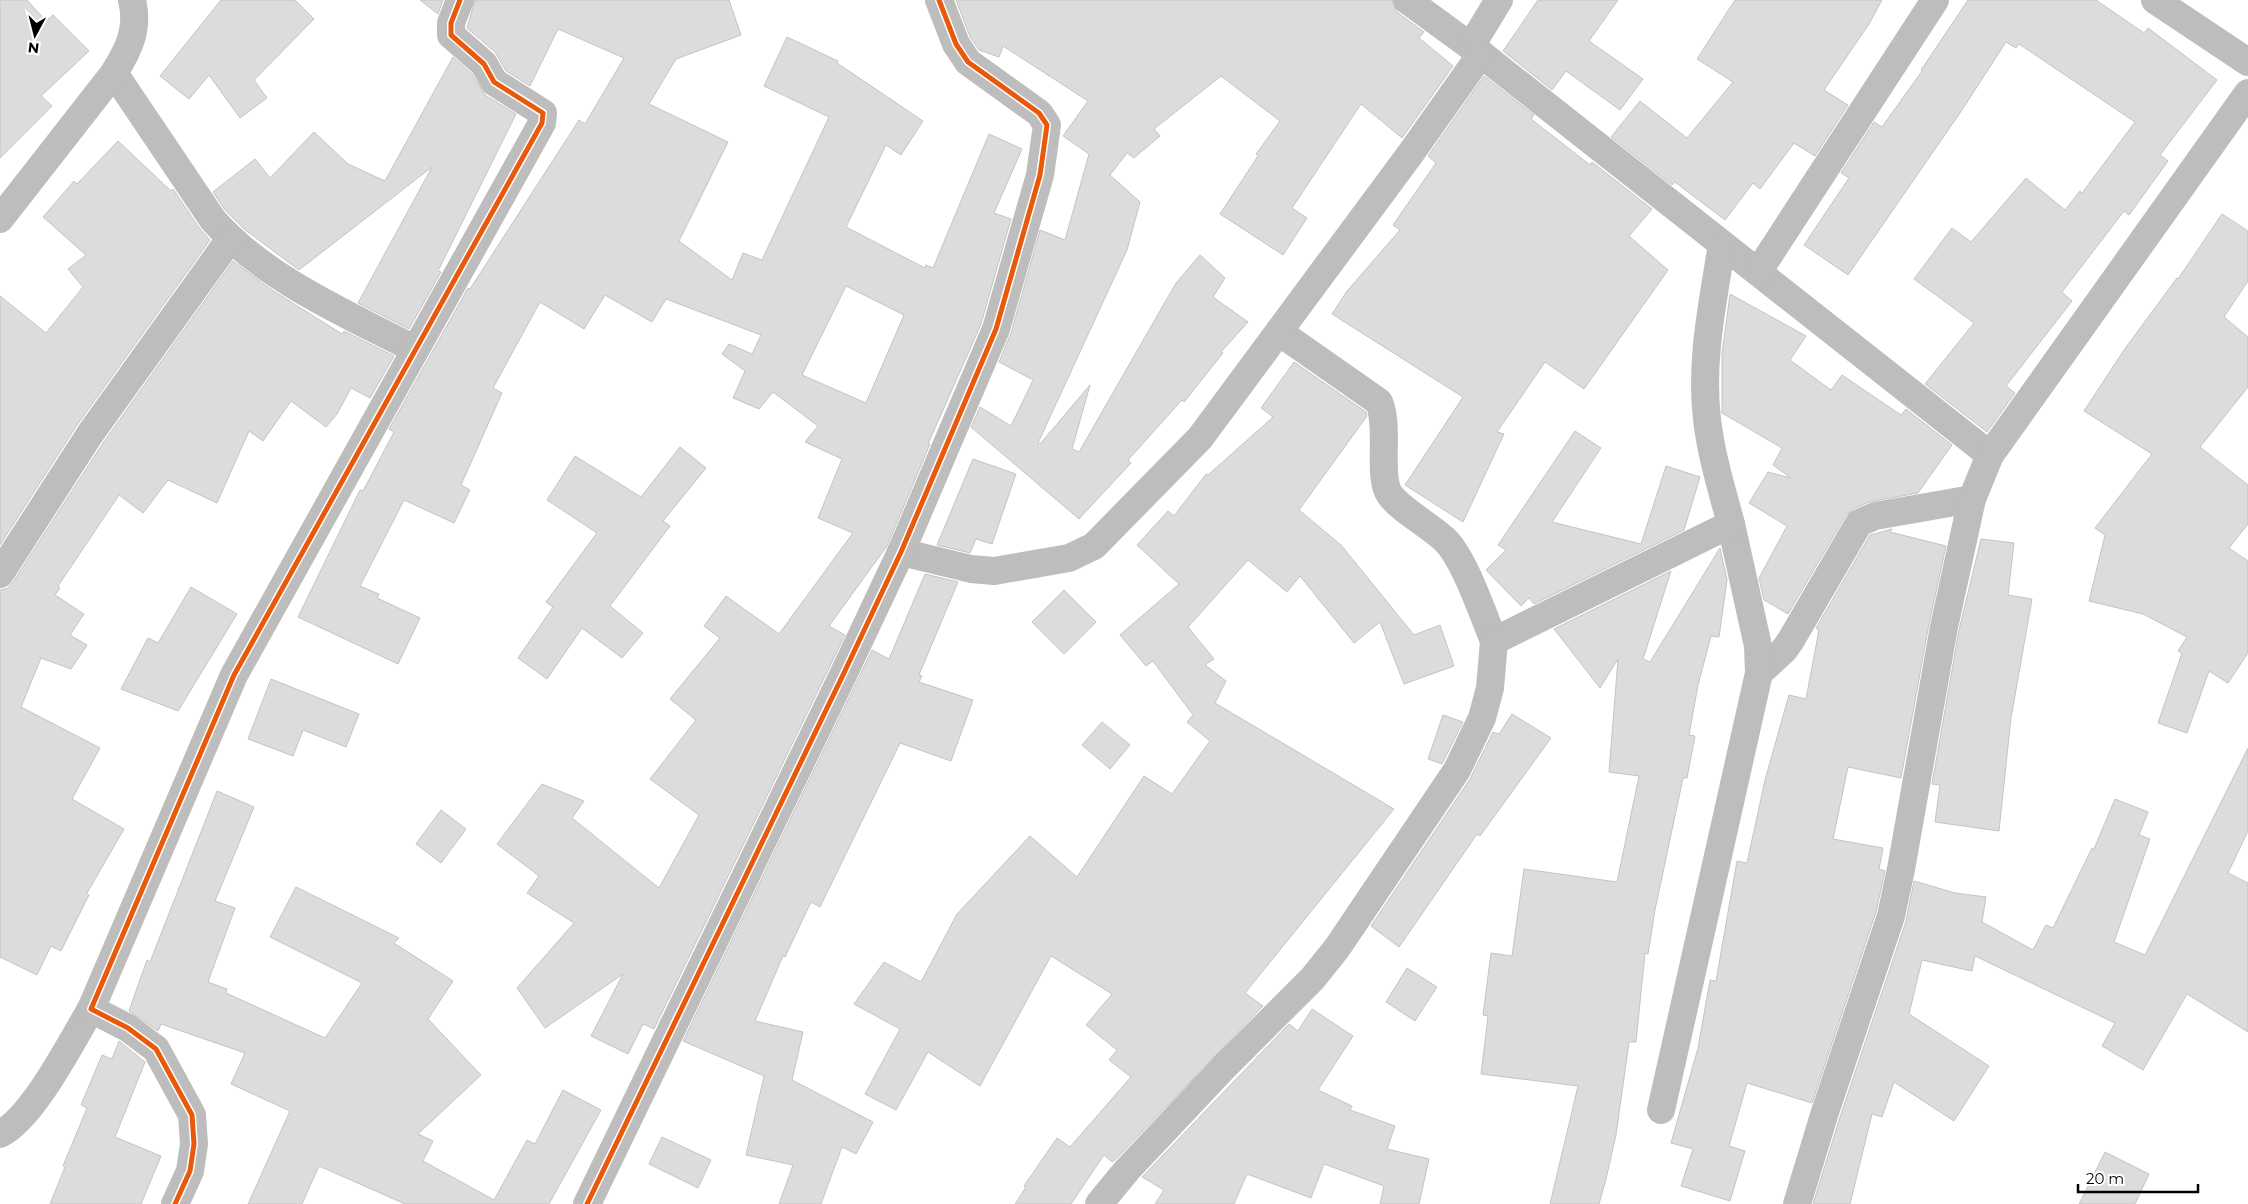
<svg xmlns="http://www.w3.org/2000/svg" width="2248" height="1204" viewBox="0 0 2248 1204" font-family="Montserrat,sans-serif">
  <rect width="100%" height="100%" fill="#fff"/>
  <g fill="#dcdcdc" stroke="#c4c4c4" fill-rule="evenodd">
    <path d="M0,0H27L46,21L53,15L89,51L41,96L52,106L0,158Z"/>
    <path d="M221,0H295L314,19L254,80L267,98L240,118L209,75L189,99L160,76Z"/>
    <path d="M420,0H443L438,14Z"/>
    <path d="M475,0H729L741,35L676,59L649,104L728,142L679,241L732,280L743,253L762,260L829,117L764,86L787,37L838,61L837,63L923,121L901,155L886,145L846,227L925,268L926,265L933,268L989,134L1022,149L994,213L1011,219L981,324L928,444H930L887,546L829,626L845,635L654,1029L643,1024L628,1054L591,1036L623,974L545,1028L517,988L574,923L527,893L539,876L497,844L542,784L584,801L572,818L659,888L699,815L650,779L696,720L670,699L720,638L704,626L726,596L779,634L853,533L818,518L842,459L805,442L818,426L773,392L759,409L733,398L745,371L722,354L729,344L752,354L761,335L666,299L652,322L605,295L584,329L540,302L493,388L502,393L461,485L470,490L454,523L404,500L360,586L379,594L377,598L420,618L398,664L298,617L360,490L363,491L394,432L389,429L468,288L470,289L579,120L585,124L624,58L558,29L530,86L506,71L495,52L467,28ZM846,286L904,315L866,403L802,375Z"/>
    <path d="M956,0H1392L1397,12L1424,32L1419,38L1453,66L1402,138L1361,104L1292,208L1307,218L1283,255L1220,214L1258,156L1256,154L1280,121L1221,76L1154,129L1160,136L1134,158L1127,153L1110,175L1140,202L1127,250L1038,443L1040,444L1090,385L1072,449L1079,452L1176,283L1200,255L1225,278L1213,297L1248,322L1221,352L1223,353L1184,402L1182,400L1128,460L1131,463L1079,519L971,427L980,407L1011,426L1033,380L999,362L1011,333L1040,230L1065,240L1089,154L1063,136L1088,101L1003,46L999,57L979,50L970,37Z"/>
    <path d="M1538,0H1618L1589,41L1643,79L1620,110L1566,71L1552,90L1503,51Z"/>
    <path d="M1735,0H1882L1869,24L1824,90L1848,105L1815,156L1794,143L1760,189L1753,183L1725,220L1675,182L1672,185L1611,137L1640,101L1687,138L1733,82L1697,59Z"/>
    <path d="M1968,0H2096L2144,33L2148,28L2217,80L2160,155L2168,161L2129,215L2124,211L2062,292L2072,301L2006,386L2015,393L1987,432L1925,384L1974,323L1914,279L1952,228L1971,242L2026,178L2065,210L2080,191L2082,193L2135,122L2019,44L2016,48L2006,42L1962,110L1848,275L1804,245L1849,178L1841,173L1874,122L1882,127L1922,71L1921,70Z"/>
    <path d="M453,57L472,74L485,95L516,114L438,271L441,272L409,329L358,303L432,167L299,270L244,229L225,210L213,192L255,159L270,178L314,132L348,164L385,181Z"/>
    <path d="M1484,76L1534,115L1531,119L1590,165L1592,162L1652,209L1629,236L1668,270L1584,389L1545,362L1497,432L1504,434L1463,522L1405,485L1463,397L1332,314L1347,291L1400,230L1393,225L1436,163L1428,156Z"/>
    <path d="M118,141L171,191L173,189L200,229L210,240L77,425L0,545V296L46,333L83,287L68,269L86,255L43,217L74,181L77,184Z"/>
    <path d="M2222,214L2248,231V281L2224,317L2248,337V387L2200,447L2248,485V524L2229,548L2248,561V653L2228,683L2209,671L2187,733L2158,723L2182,653L2178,651L2187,637L2143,614L2089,601L2105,535L2095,528L2152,454L2084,411L2124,350L2177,278L2178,279Z"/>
    <path d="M233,261L272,290L342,334L344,331L394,356L370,398L351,388L337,414L326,427L291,401L263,441L249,431L217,503L168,480L143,513L119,495L58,586L60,588L55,595L84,614L70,635L87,645L71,669L41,658L21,707L100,748L72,799L124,829L87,893L89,895L61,951L51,946L37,975L0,957V590L8,588L13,582L103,443Z"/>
    <path d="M1730,294L1806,336L1790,360L1831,390L1842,375L1901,415L1906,409L1952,445L1918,493L1869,502L1853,509L1846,515L1788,614L1764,600L1759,578L1787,526L1749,503L1768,472L1791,478L1773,465L1782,448L1722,413V354Z"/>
    <path d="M1294,362L1366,412L1367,416L1299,510L1341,545L1414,635L1440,625L1454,666L1404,684L1380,622L1354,643L1300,576L1287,592L1248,560L1188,627L1214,659L1205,665L1226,681L1215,703L1394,809L1245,993L1263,1006L1116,1159L1112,1162L1104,1155L1071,1204H1015L1026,1187L1024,1186L1057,1138L1070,1147L1131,1077L1109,1060L1117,1050L1086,1025L1112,994L1051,956L980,1086L928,1052L896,1110L865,1094L900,1029L854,1004L884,962L921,982L957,914L1030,836L1077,877L1144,776L1172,794L1210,741L1187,722L1193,715L1153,661L1146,666L1120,635L1179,584L1137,545L1168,511L1174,516L1206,474L1208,475L1273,417L1261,408Z"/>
    <path d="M1575,431L1601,448L1552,522L1641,544L1666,466L1700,477L1684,530L1534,604L1529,598L1521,606L1486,570L1506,550L1498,545Z"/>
    <path d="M680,447L706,468L663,521L670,526L610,606L643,633L622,658L582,628L547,679L518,658L553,607L546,602L597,533L547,500L575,456L641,497Z"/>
    <path d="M973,459L1016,474L992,544L976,539L970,553L937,545Z"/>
    <path d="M1892,529L1890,532L1946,546L1929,624L1901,778L1848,767L1833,839L1883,848L1879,869L1885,871L1876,912L1812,1103L1747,1083L1729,1146L1745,1151L1730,1201L1681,1186L1693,1149L1671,1143L1698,1048L1710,980L1716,981L1737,861L1747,863L1765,780L1789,695L1806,699L1819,630L1816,628L1870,535Z"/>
    <path d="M1981,539L2014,543L2008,595L2032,599L2011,718L1999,831L1935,822L1940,785L1932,784L1959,630Z"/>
    <path d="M1720,548L1727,580L1719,637L1711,636L1698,685L1689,735L1695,736L1687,778H1683L1655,910L1648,954L1645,953L1636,1042H1629L1616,1135L1606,1179L1599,1204H1550L1578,1086L1481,1074L1488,1016L1483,1015L1491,953L1512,956L1524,869L1617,882L1639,776L1609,772L1618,659L1600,688L1554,629L1671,571L1643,659L1650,662Z"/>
    <path d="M925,574L958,582L919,675L922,676L919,682L973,700L951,761L900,743L820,907L811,902L785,957L783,956L755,1021L803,1032L792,1080L873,1122L856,1154L842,1147L821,1204H779L793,1165L746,1155L764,1076L683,1041L872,650L889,659Z"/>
    <path d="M191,587L237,614L178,711L121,689L148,638L158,643Z"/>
    <path d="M1064,590L1096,622L1064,654L1032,622Z"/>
    <path d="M271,679L359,714L346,747L303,730L293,756L248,739Z"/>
    <path d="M1512,714L1551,738L1480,836L1477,834L1399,947L1371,926L1470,779L1493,732L1499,734Z"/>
    <path d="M1443,715L1463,722L1442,764L1428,759Z"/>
    <path d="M1102,722L1130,745L1110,769L1082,745Z"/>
    <path d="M2248,748V831L2228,873L2248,883V1032L2187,994L2143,1070L2102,1046L2115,1023L1975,956L1972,971L1922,960L1909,1014L1989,1066L1954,1121L1894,1082L1882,1117L1872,1114L1850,1204H1813L1840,1117L1906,921L1914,881L1955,893L1986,897L1982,922L2033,950L2046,925L2053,928L2092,848L2094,849L2115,799L2148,812L2139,835L2150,839L2114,942L2145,955Z"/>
    <path d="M217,791L254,807L215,901L235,908L208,982L227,989L226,993L325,1038L362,983L270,937L296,887L399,938L394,943L453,981L428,1019L481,1075L418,1134L433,1141L423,1161L494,1200L527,1140L535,1144L563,1090L601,1110L549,1204H405L319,1166L302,1204H248L290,1111L231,1084L245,1053L161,1024L158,1031L129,1011L147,960L150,962Z"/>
    <path d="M441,810L466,829L441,863L416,844Z"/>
    <path d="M1407,968L1437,987L1415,1021L1386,1002Z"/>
    <path d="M1312,1009L1353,1036L1318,1090L1352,1106L1350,1110L1395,1126L1387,1149L1429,1159L1419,1204H1380L1384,1186L1324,1164L1311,1198L1247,1174L1234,1204H1155L1164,1190L1142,1177L1289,1024L1298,1031Z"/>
    <path d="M119,1041L145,1062L115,1137L161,1156L141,1204H50L65,1167L63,1166L87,1108L81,1105L102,1055L112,1059Z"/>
    <path d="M662,1137L711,1160L698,1188L649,1164Z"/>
    <path d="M2105,1152L2149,1174L2135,1204H2079Z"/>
  </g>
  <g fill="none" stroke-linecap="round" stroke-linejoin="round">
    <g stroke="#bdbdbd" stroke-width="28">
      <path d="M1407,0L1481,54L1990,455"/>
      <path d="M1471,46L1499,0"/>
      <path d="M114,73L213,220C265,279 345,313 414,349"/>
      <path d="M0,219L114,73C129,49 139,29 132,0"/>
      <path d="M1758,272L1935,0"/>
      <path d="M1279,332L1379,402C1390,426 1377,478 1390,495C1401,510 1429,525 1444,539C1464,557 1483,615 1494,641"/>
      <path d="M901,552L971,569L994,571L1069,558L1094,546L1200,438L1411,153L1481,54"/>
      <path d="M0,574L90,434L230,239"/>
      <path d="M1759,673L1784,650L1791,640L1859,523L1875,516L1972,499"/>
      <path d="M1661,1110L1759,673L1758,646L1731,524"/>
      <path d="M0,1134C33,1118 71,1042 91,1009"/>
      <path d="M175,1204L190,1171L194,1144L192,1115L156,1049L128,1028L91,1009L234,675L542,123L543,113L494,82L484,64L451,35V23L460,0"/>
      <path d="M587,1204L843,675L901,552L996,329L1040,175L1047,125L1039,113L968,62L956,44L939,0"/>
      <path d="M1099,1204L1127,1170L1225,1066L1313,978L1337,948L1457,770L1482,718L1490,688L1494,641L1731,524C1722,490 1711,455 1707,419C1700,361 1713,301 1722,244"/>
      <path d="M1797,1204L1825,1112L1891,916L1901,869L1944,627L1972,499L1990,455L2248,93"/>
    </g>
    <path stroke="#bdbdbd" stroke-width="28" d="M2155,0L2248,62"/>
    <g stroke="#fff" stroke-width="8">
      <g id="cycleway">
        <path d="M175,1204L190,1171L194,1144L192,1115L156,1049L128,1028L91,1009L234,675L542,123L543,113L494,82L484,64L451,35V23L460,0"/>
        <path d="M587,1204L843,675L901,552L996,329L1040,175L1047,125L1039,113L968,62L956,44L939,0"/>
      </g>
    </g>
    <use href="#cycleway" stroke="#e8590c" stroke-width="5"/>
  </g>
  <g transform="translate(35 35) rotate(187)" stroke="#ffffff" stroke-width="4" paint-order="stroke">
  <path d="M0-4L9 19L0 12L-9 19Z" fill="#000000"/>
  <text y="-8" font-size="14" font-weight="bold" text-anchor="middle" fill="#000000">N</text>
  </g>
  <path d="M2078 1184v8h120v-8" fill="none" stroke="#000000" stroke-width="2.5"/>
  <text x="2086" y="1184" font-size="15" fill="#000000" stroke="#ffffff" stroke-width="4" paint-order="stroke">20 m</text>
</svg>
